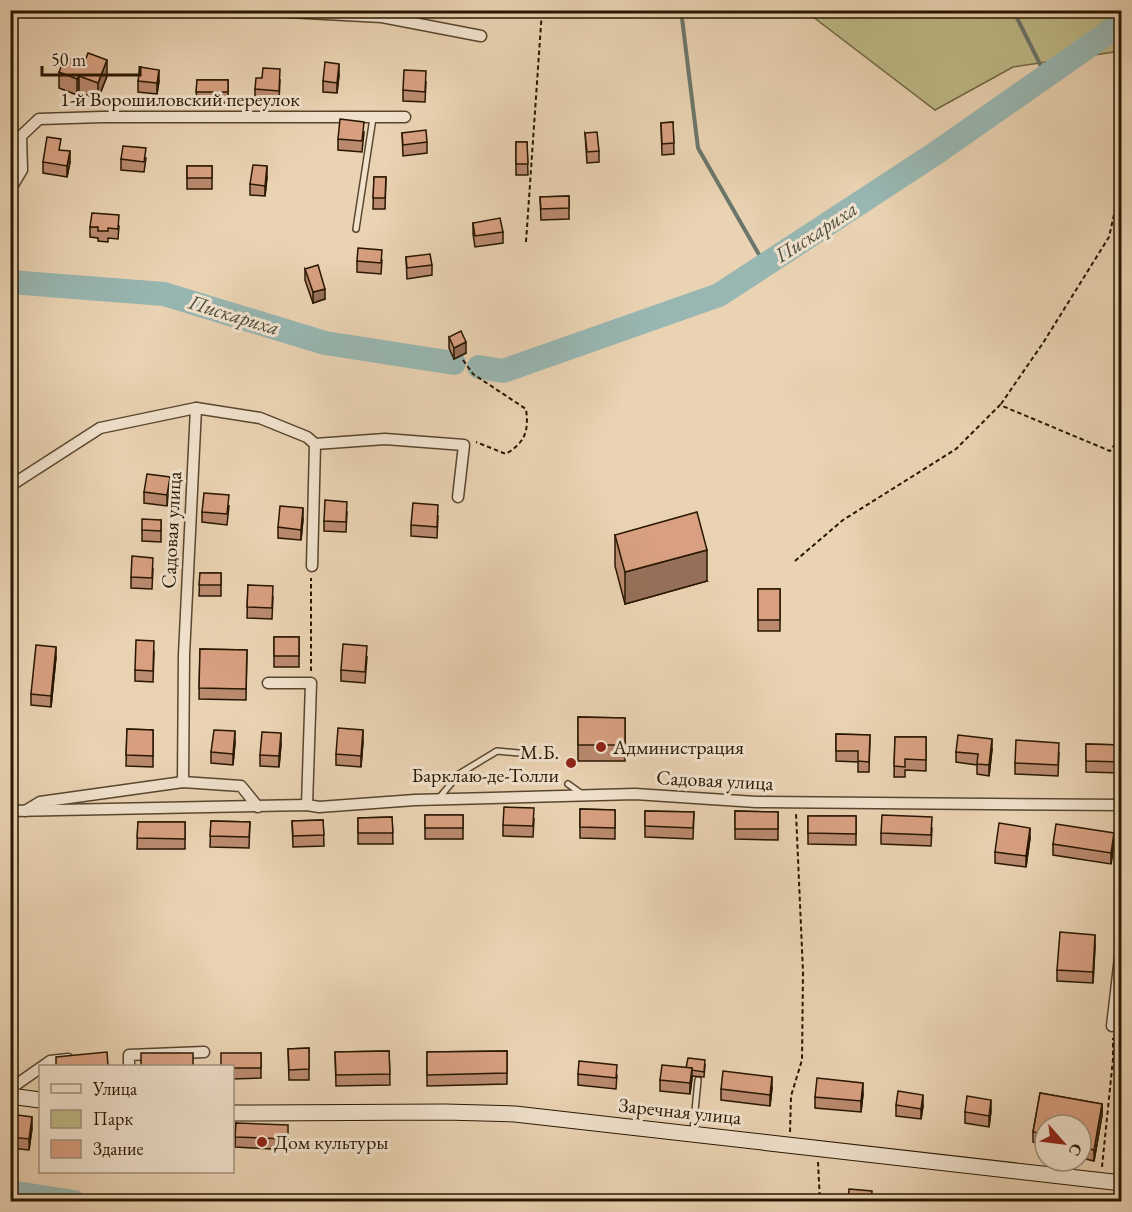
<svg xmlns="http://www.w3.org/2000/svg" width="1132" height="1212" viewBox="0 0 1132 1212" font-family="'EB Garamond',serif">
  <rect width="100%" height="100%" fill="#ead3b3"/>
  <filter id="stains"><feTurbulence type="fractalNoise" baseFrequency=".00333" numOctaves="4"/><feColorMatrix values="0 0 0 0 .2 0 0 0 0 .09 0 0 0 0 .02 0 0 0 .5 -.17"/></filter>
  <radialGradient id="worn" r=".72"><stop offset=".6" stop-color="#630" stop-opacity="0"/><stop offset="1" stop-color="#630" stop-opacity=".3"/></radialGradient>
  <path fill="#beba88" stroke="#736844" stroke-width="1.5" d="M812,10L1121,11V51L1013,67L935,110L808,13Z"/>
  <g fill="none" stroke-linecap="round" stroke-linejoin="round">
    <g stroke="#6b776b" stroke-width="4">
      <path d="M681,10L698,148L765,265"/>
      <path d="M1013,10L1046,76"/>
    </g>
    <g stroke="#98b7b2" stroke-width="24">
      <path d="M10,282L164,294L325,343L454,363"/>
      <path d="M479,367L503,371L719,295L936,153L1122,23"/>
      <path d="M10,1192L74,1202"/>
    </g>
    <g stroke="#58462d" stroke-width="8">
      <g id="lane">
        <path d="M356,229L373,118"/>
        <path d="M568,784L582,794"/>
        <path d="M439,798L459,774L497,751L530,754"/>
        <path d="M693,1131L698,1080"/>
      </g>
    </g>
    <g stroke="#58462d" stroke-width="13">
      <g id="street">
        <path d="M251,10L382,17L481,36"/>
        <path d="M10,190L22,170L21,136L39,119L102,117H405"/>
        <path d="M10,486L100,428L196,408L260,418L307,437L315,444L385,439L464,445L458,497"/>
        <path d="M312,566L315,444"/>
        <path d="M268,683H311L307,805"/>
        <path d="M183,782L184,655L196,408"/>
        <path d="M10,811L307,805L319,807L415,800L635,794L756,802L1122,805"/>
        <path d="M25,811L40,802L183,782L241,786L258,807"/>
        <path d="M1112,1026L1122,940"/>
        <path d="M43,1066L50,1061L68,1059"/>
        <path d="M129,1066V1055L204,1052"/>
        <path d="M10,1089L40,1068"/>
      </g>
    </g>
    <g stroke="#281700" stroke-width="17">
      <g id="secondary">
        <path d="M10,1096L40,1100"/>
        <path d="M232,1113L445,1112L515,1114L1122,1183"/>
      </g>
    </g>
    <g stroke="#281700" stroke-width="2" stroke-dasharray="4.5 3" stroke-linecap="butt">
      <path d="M526,242L542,10"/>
      <path d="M463,360L473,374L526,409C529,432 525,442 506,454L476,442"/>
      <path d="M1001,404L1043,343L1109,237L1122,179"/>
      <path d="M795,561L843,520L956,449L1000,405L1110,451L1122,435"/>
      <path d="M311,671V578"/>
      <path d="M790,1132L791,1096L802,1060L803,972L796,813"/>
      <path d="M818,1162L820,1202"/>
      <path d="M1102,1167L1113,1059V1038"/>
    </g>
    <use href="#lane" stroke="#f1e2ce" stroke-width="5"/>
    <use href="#street" stroke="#f1e2ce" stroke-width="10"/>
    <use href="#secondary" stroke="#f1e2ce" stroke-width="15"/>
  </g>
  <g fill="#ba8a6f" stroke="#281700" stroke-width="1.5">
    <path d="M59,72L107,76L98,99L79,92L77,95L59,88Z"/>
    <path d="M339,75L337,93L323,92V81Z"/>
    <path d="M262,78L280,80L279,101L255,100V89Z"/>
    <path d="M197,80H228V103H196Z"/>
    <path d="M138,81H159L157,94L138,92Z"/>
    <path d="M426,82L425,102L403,101V90Z"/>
    <path d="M673,122L674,154L662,155L661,123Z"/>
    <path d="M364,132L362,152L338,150V139Z"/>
    <path d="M402,133L427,142V153L403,156Z"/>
    <path d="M585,133L599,151V162L587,163Z"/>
    <path d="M516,142H527L528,175H516Z"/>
    <path d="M146,158L144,172L121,170V159Z"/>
    <path d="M43,162H70L67,177L43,173Z"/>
    <rect x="187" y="166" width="25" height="23"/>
    <path d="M267,177L265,196L250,195V184Z"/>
    <path d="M374,177H386L385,209H373Z"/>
    <path d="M569,196V219L541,220L540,197Z"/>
    <path d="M473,223L503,232V243L475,247L473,234Z"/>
    <path d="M119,226L118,239L108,238V242L98,241V238L90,237V227Z"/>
    <path d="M406,257L432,265V275L407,279Z"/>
    <path d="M382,260L381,274L357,272V261Z"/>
    <path d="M305,269L325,299L313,303L305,280Z"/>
    <path d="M449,337L466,353L454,359L449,348Z"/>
    <path d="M170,488L167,506L144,503V492Z"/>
    <path d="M229,506L227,525L202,522V512Z"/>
    <path d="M347,512L346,532L324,531V521Z"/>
    <path d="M438,516L437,538L411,536V525Z"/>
    <path d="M303,519L301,540L278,538V527Z"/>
    <path d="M161,520V542L142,541V530Z"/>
    <path d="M615,535L707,581L625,604L615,566Z"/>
    <path d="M153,569L152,589L131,588V577Z"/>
    <path d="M200,573H221V596H199Z"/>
    <path d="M248,585L273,597L272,619L247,618Z"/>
    <rect x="758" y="589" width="22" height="42"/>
    <rect x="274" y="637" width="25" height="30"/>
    <path d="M200,649L247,650L246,700L199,699Z"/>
    <path d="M154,652L153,682L135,681V670Z"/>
    <path d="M56,657L51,707L31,705V694Z"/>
    <path d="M367,657L365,683L341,681V670Z"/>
    <path d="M578,717L625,718V761H578Z"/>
    <path d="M127,729L153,730V767L126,766Z"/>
    <path d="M836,734L870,735L869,772H858V762L836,761Z"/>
    <path d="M895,737H926V771L905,770V777H894Z"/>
    <path d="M363,741L361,767L336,765V754Z"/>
    <path d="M235,742L233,765L211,763V752Z"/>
    <path d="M281,744L279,767L260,766V755Z"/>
    <path d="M1086,744L1122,745V773L1086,772Z"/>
    <path d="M992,749L989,776L977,774V765L956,762V752Z"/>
    <path d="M1059,753L1058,776L1015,774V763Z"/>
    <path d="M580,809L615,810V839L580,838Z"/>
    <path d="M645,811L694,812L693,839L645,837Z"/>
    <path d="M735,811L778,812V840L735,839Z"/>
    <rect x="425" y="815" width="38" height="24"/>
    <path d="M808,816H856V845L808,844Z"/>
    <path d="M392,817L393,844H358V818Z"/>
    <path d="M534,819L533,837L503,836V825Z"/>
    <path d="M323,820L324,846L293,847L292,821Z"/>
    <path d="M211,821L250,822L249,848L210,847Z"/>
    <path d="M138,822H185V849H137Z"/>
    <path d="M932,828L931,846L881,844V833Z"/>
    <path d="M1030,838L1026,867L995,863V852Z"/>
    <path d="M1053,844H1114L1111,864L1053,855Z"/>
    <path d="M1095,946L1093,983L1057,981V970Z"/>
    <path d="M309,1048V1080H289L288,1049Z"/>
    <path d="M389,1051L390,1085L336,1086L335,1052Z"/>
    <path d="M507,1051V1084L427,1086V1052Z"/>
    <path d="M261,1053V1078L232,1079V1066Z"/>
    <path d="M705,1065L704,1077L692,1076L690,1094L660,1091V1080L686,1068Z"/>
    <path d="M578,1074L617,1075L616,1089L578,1085Z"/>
    <path d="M772,1088L770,1106L721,1100V1089Z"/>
    <path d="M1040,1093L1102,1104V1115L1094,1161L1081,1158V1125H1045V1144L1033,1142V1132Z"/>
    <path d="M863,1094L861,1112L815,1108V1097Z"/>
    <path d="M896,1105L923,1106L921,1119L896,1116Z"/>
    <path d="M991,1111L989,1127L965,1123V1112Z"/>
    <path d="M10,1114L32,1128L29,1150L10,1148Z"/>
    <path d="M236,1123L288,1136V1150L235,1147Z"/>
  </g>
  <g fill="#97705a" stroke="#281700" stroke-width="1.5">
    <path d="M107,60V76L98,99V83Z"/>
    <path d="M339,64V75L337,93V83Z"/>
    <path d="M159,70V81L157,94V83Z"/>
    <path d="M79,76V92L77,95V79Z"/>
    <path d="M70,151V162L67,177V166Z"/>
    <path d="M267,166V177L265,196V186Z"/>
    <path d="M325,289V299L313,303V292Z"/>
    <path d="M466,342V353L454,359V348Z"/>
    <path d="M170,477V488L167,506V495Z"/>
    <path d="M303,508V519L301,540V530Z"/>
    <path d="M707,550V581L625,604V572Z"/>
    <path d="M56,647V657L51,707V696Z"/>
    <path d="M363,730V741L361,767V756Z"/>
    <path d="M235,731V742L233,765V754Z"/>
    <path d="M281,733V744L279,767V756Z"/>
    <path d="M992,739V749L989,776V765Z"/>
    <path d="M1030,828V838L1026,867V856Z"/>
    <path d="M1114,833V844L1111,864V853Z"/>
    <path d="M1095,935V946L1093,983V972Z"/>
    <path d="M692,1068V1079L690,1094V1083Z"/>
    <path d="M772,1077V1088L770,1106V1095Z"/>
    <path d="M863,1083V1094L861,1112V1101Z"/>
    <path d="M923,1095V1106L921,1119V1109Z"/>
    <path d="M991,1100V1111L989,1127V1116Z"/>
    <path d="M1102,1104V1115L1094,1161V1150Z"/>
    <path d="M32,1117V1128L29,1150V1139Z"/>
  </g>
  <g fill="#d8a081" stroke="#281700" stroke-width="1.5">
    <path d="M88,53L107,60L98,83L79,76L77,79L59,72L65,57L84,64Z"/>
    <path d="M325,62L339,64L337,83L323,81Z"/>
    <path d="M140,67L159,70L157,83L138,81Z"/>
    <path d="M263,68L280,69L279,91L255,89L256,78H262Z"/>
    <path d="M404,70L426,71L425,92L403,90Z"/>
    <path d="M197,80H228V92H196Z"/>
    <path d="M340,119L364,122L362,141L338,139Z"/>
    <path d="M673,122L674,143L662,144L661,123Z"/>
    <path d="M426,130L427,142L403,145L402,133Z"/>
    <path d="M597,132L599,151L587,152L585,133Z"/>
    <path d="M47,137L61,139L59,150L70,151L67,166L43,162Z"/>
    <path d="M516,142H527L528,164H516Z"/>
    <path d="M123,146L146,148L144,162L121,159Z"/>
    <path d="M253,165L267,166L265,186L250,184Z"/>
    <rect x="187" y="166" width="25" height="12"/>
    <path d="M374,177H386L385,198H373Z"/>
    <path d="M569,196V208L541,209L540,197Z"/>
    <path d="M92,213L119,215L118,229L108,228V231H98V227H90Z"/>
    <path d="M500,218L503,232L475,236L473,223Z"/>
    <path d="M358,248L382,250L381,263L357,261Z"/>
    <path d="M430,254L432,265L407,268L406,257Z"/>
    <path d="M318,265L325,289L313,292L305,269Z"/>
    <path d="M461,331L466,342L454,348L449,337Z"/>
    <path d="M147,474L170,477L167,495L144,492Z"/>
    <path d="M204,493L229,495L227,514L202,512Z"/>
    <path d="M325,500L347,502L346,522L324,521Z"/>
    <path d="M413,503L438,505L437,527L411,525Z"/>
    <path d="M280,506L303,508L301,530L278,527Z"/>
    <path d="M10,511H12L10,529Z"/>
    <path d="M697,512L707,550L625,572L615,535Z"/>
    <path d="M142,519L161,520V531L142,530Z"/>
    <path d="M132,556L153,558L152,578L131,577Z"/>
    <path d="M200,573H221V585H199Z"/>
    <path d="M248,585L273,586L272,608L247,607Z"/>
    <rect x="758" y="589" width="22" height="31"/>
    <rect x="274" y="637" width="25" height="19"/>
    <path d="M136,640L154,641L153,671L135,670Z"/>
    <path d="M343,644L367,646L365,672L341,670Z"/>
    <path d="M36,645L56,647L51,696L31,694Z"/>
    <path d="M200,649L247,650L246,689L199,688Z"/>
    <path d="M578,717L625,718V745H578Z"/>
    <path d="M338,728L363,730L361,756L336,754Z"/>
    <path d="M127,729L153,730V756L126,755Z"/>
    <path d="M214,730L235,731L233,754L211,752Z"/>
    <path d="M262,732L281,733L279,756L260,755Z"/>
    <path d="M836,734L870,735L869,762L858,761V751H836Z"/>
    <path d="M958,735L992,739L989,765L977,764L978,754L956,752Z"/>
    <path d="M895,737H926V760L905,759V767L894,766Z"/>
    <path d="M1016,740L1059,743L1058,765L1015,763Z"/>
    <path d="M1086,744L1122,745V762L1086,761Z"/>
    <path d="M504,807L534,808L533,826L503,825Z"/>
    <path d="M580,809L615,810V828L580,827Z"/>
    <path d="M645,811L694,812L693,828L645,826Z"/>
    <path d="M735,811L778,812V829H735Z"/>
    <rect x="425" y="815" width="38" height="13"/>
    <path d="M882,815L932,817L931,835L881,833Z"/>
    <path d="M808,816H856V834L808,833Z"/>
    <path d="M392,817L393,833H358V818Z"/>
    <path d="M323,820L324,835L293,836L292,821Z"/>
    <path d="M211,821L250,822L249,837L210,836Z"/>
    <path d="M138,822H185V839L137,838Z"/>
    <path d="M999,823L1030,828L1026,856L995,852Z"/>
    <path d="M1056,824L1114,833L1111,853L1053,844Z"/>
    <path d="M1060,932L1095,935L1093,972L1057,970Z"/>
    <path d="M309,1048V1069L289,1070L288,1049Z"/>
    <path d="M389,1051L390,1074L336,1075L335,1052Z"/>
    <path d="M507,1051V1073L427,1075V1052Z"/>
    <path d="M107,1052L108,1066H56V1057Z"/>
    <rect x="141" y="1053" width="52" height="13"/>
    <path d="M221,1053H261V1068H232V1066H221Z"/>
    <path d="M688,1058L705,1060L704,1072L691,1070L692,1068H686Z"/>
    <path d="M579,1061L617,1065L616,1078L578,1074Z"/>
    <path d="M662,1065L692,1068L690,1083L660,1080Z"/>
    <path d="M723,1071L772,1077L770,1095L721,1089Z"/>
    <path d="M817,1078L863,1083L861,1101L815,1097Z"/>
    <path d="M898,1091L923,1095L921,1109L896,1105Z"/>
    <path d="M1040,1093L1102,1104L1094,1150L1081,1147L1083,1140H1081V1125H1045V1134L1033,1132Z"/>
    <path d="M967,1096L991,1100L989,1116L965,1112Z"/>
    <path d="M10,1114L32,1117L29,1139L10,1137Z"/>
    <path d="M236,1123L288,1125V1139L235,1137Z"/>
    <path d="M849,1189L872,1191L871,1202H848Z"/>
  </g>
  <g fill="#8f2418" stroke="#f1e2ce" stroke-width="2">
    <circle cx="601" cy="747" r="6"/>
    <circle cx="571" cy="763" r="6"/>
    <circle cx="262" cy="1142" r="6"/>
  </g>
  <g text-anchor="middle" stroke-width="6" stroke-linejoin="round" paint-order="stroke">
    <g font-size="20" fill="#281700" stroke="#f1e2ce">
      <text x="180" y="106">1-й Ворошиловский переулок</text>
      <text transform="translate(171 530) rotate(-87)" y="7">Садовая улица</text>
      <text transform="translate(715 780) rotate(3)" y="7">Садовая улица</text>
      <text transform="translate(680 1111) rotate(6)" y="7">Заречная улица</text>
    </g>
    <g font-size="20" fill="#281700" stroke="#f1e2ce" text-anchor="start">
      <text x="613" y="754">Администрация</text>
      <text x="559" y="759" text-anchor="end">М.Б.<tspan x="559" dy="23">Барклаю-де-Толли</tspan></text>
      <text x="274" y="1149">Дом культуры</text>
    </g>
    <g font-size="21" font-style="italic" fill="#4f4f3e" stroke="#f1e2ce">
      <text transform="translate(816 232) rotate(-33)" y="7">Пискариха</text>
      <text transform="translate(234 315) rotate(17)" y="7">Пискариха</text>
    </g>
  </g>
  <rect width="1132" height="1212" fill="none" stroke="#ead3b3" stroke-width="36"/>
  <rect x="12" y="12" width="1108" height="1188" fill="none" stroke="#281700" stroke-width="3"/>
  <rect x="18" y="18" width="1096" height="1176" fill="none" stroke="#281700" stroke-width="1.5"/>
  <rect x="39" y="1065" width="195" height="108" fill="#f1e2ce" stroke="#a1917c" stroke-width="1.5"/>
  <rect x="51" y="1084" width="30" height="9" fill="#f1e2ce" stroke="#a1917c" stroke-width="1.5"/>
  <text x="93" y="1095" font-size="18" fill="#281700">Улица</text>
  <rect x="51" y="1110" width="30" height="18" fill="#beba88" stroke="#a1917c" stroke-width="1.5"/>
  <text x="93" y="1125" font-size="18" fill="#281700">Парк</text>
  <rect x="51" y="1140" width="30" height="18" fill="#d8a081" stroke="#a1917c" stroke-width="1.5"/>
  <text x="93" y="1155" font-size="18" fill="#281700">Здание</text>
  <g transform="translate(1063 1143) rotate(118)"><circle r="28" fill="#f1e2ce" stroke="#a1917c" stroke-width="1.5"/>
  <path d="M0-4.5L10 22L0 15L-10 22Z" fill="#8f2418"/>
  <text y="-9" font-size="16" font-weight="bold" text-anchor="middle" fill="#281700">С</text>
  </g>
  <path d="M42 66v9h98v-9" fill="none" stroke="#281700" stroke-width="3"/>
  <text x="51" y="66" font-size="18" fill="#281700" stroke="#f1e2ce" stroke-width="4.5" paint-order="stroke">50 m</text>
  <rect width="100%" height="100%" filter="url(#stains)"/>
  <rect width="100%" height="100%" fill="url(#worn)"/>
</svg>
